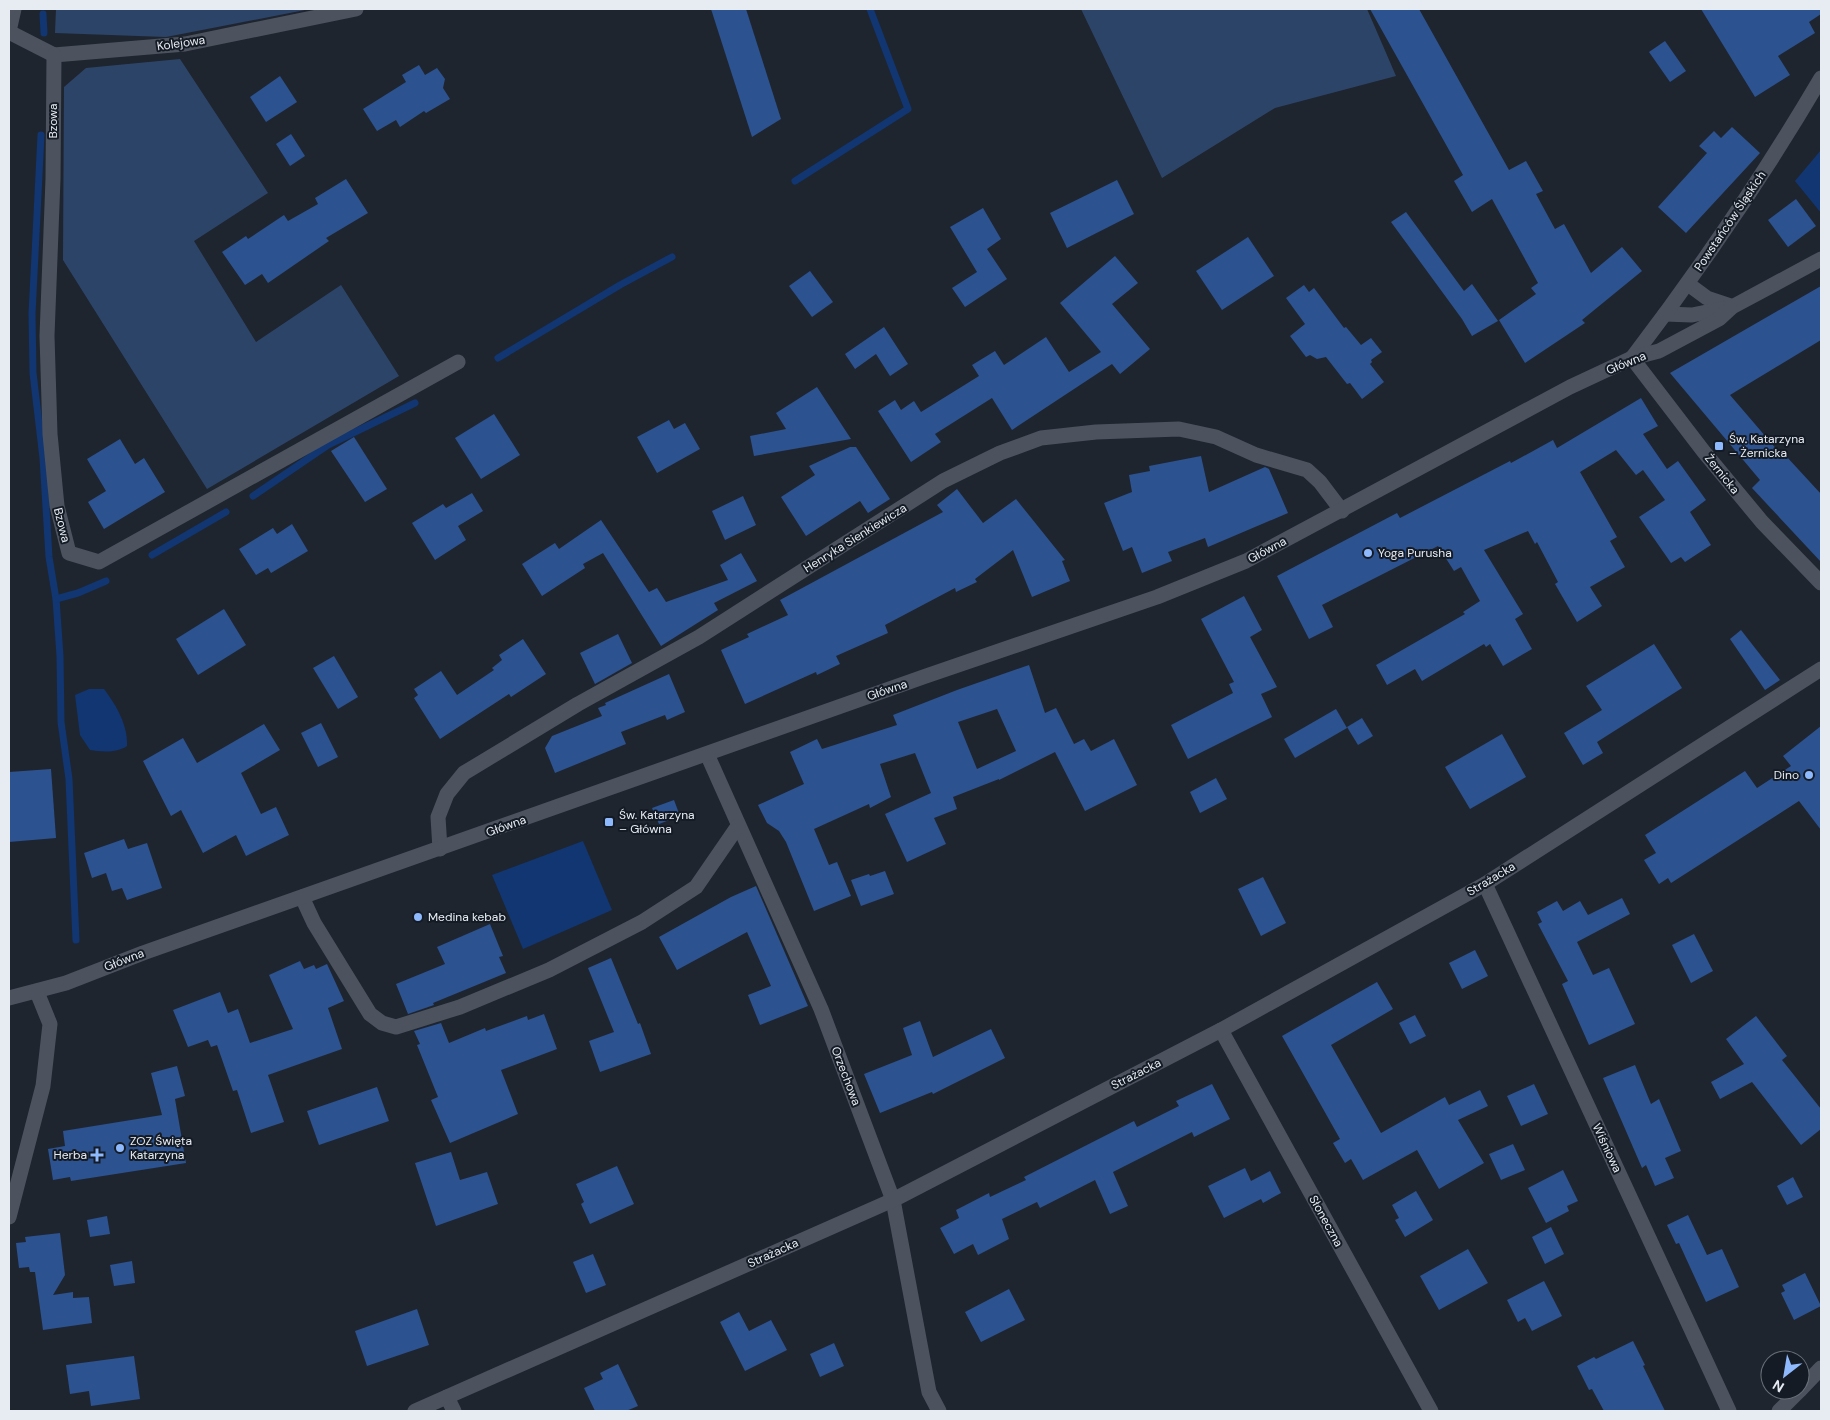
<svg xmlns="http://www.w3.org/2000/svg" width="1830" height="1420" viewBox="0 0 1830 1420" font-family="'DM Sans',sans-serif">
  <rect width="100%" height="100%" fill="#1e252f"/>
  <g fill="#2d4469">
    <path d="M56,9H310L166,37L55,33Z"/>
    <path d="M1081,9H1367L1396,76L1275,108L1162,178Z"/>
    <path d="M180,59L268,193L194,241L256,342L341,285L399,376L207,489L63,260L64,87L86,68Z"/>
  </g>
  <g fill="#113672">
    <path d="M1821,150V213L1795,181Z"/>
    <path d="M89,689H104C116,705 128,725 127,746C117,753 102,752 90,750L80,735L75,695Z"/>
    <path d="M583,841L612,910L523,949L492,875Z"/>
  </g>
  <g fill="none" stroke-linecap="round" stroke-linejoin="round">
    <g stroke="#113672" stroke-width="7">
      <path d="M43,14L44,33"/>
      <path d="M41,135L32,314L33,373L43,458L49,557L56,599L60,656L61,722L69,779L76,940"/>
      <path d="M795,181L908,109L870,9"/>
      <path d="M498,358L620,285L672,257"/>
      <path d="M253,496L328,445L415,403"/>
      <path d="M152,555L226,512"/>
      <path d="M56,599L78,593L106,581"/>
    </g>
  </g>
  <g fill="#2c5290" fill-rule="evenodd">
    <path d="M711,9H746L781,119L752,137Z"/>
    <path d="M1370,9H1419L1509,170L1526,161L1543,191L1536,194L1555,229L1564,224L1591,273L1622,247L1642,271L1582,320L1585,323L1525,363L1499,320L1536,294L1531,288L1538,283L1492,199L1472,212L1454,181L1463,175Z"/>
    <path d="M1701,9H1821V14L1809,22L1815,33L1778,56L1790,75L1755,97Z"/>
    <path d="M1665,41L1686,71L1670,82L1649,52Z"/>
    <path d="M419,65L425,75L437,68L445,79L443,88L450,99L426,113L424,111L400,127L396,120L377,131L363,109L406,82L402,75Z"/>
    <path d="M280,76L297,102L266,122L250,97Z"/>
    <path d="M1732,127L1760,153L1686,233L1658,207L1707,153L1699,146L1714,131L1721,138Z"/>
    <path d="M291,134L305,156L290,166L276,144Z"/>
    <path d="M346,179L368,213L326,238L329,241L268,283L262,274L245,285L222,252L246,236L248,239L284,215L288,221L318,204L315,198Z"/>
    <path d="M1117,180L1134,214L1067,248L1050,213Z"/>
    <path d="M1796,199L1816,226L1788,247L1768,220Z"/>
    <path d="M983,208L1001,239L987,249L1007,279L965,307L952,288L977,272L950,227Z"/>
    <path d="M1406,212L1464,291L1472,284L1498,321L1472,336L1462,319L1391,222Z"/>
    <path d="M1248,237L1274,276L1222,310L1196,271Z"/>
    <path d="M1115,256L1138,283L1112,304L1150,349L1120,374L1112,364L1012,430L992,398L935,434L941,442L911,462L878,411L895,400L901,410L914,401L921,412L979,376L972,365L995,351L1004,365L1046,337L1069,372L1101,352L1060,303Z"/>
    <path d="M810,271L833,302L812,317L789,286Z"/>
    <path d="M1304,285L1309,292L1314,288L1344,328L1346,327L1361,345L1371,338L1382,352L1371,360L1372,362L1370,364L1384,382L1362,399L1350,383L1347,384L1326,357L1317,359L1310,355L1306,357L1290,336L1305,324L1286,298Z"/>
    <path d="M1821,286V340L1730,395L1784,458L1786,456L1821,494V562L1752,488L1760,480L1670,373Z"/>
    <path d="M884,327L908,364L890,376L876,354L855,369L845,354Z"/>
    <path d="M817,387L851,439L754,456L750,436L786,429L776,413Z"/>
    <path d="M1641,398L1658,426L1643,434L1667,469L1678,461L1706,500L1690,512L1711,545L1685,562L1681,557L1671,563L1639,517L1665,500L1643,470L1636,475L1616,450L1580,472L1617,537L1610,541L1625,567L1590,587L1602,606L1577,622L1555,584L1558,582L1537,542L1535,544L1528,531L1484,550L1523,614L1515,619L1532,649L1503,666L1490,644L1486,647L1484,644L1422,681L1415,669L1387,685L1376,665L1465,614L1463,612L1480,601L1461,567L1454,571L1438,546L1322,605L1333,627L1309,639L1277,576L1397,513L1400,518L1510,461L1511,463L1553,440L1557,448Z"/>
    <path d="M494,414L520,455L481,479L455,438Z"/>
    <path d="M669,420L674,429L685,423L700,449L657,473L637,437Z"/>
    <path d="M354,437L387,489L365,502L331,451Z"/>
    <path d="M120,439L135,464L144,458L165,492L104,529L88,502L106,491L87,459Z"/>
    <path d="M850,447H856L890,499L868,513L860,501L806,536L781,497L815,475L809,466Z"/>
    <path d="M1201,456L1209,492L1265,467L1269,469L1288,513L1208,547L1205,538L1168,552L1172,561L1142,573L1132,547L1123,551L1104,503L1132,492L1129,475L1150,471L1149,466Z"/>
    <path d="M957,489L983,523L1016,499L1065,560L1062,561L1070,581L1032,597L1013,550L975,579L977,582L956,592L955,588L885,625L888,633L836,656L840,664L817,675L816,672L745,704L721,650L749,637L747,634L788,615L780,600L943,512L937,505Z"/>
    <path d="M472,493L483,511L458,526L466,540L435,560L412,523L443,504L446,508Z"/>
    <path d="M743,496L756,525L725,540L712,511Z"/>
    <path d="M601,520L649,592L657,588L666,602L728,580L720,565L741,553L757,581L714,603L718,610L661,646L603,553L583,564L585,568L542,596L522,564L555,543L559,549Z"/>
    <path d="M292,524L308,551L271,573L268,568L256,575L239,549L273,528L277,534Z"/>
    <path d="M1244,596L1262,630L1250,637L1277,687L1261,694L1272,717L1188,759L1171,725L1233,693L1229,684L1234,682L1201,619Z"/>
    <path d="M224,609L246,645L198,675L176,639Z"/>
    <path d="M1741,630L1780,680L1765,690L1730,639Z"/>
    <path d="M618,634L632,663L595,684L580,653Z"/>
    <path d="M523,639L546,674L511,697L509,694L440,739L414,698L418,695L414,689L441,671L457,695L494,670L492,668L502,660L499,655Z"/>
    <path d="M1654,644L1682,688L1597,742L1603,753L1583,765L1564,733L1602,710L1586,686Z"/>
    <path d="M334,656L358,697L338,709L313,668Z"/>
    <path d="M1029,665L1045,713L1056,708L1074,744L1084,739L1091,751L1114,739L1137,785L1085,811L1055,752L999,780V779L953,797L957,809L934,818L946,844L907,862L885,814L931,793L915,753L880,764L891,797L870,808L869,804L814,829L829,865L837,862L851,896L814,911L786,842L779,831L767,823L758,805L804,784L790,752L817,739L822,749L897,725L893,715L957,690ZM997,709L1016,751L977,769L958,722Z"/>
    <path d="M669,674L685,712L667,720L665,715L621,732L626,744L555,773L545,748L552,736L602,716L598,708L606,705L605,703Z"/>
    <path d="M1336,709L1347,728L1295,758L1284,739Z"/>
    <path d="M1362,718L1373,736L1358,745L1347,727Z"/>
    <path d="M321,723L338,757L318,767L301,733Z"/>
    <path d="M264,724L280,750L241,773L261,814L276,807L289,835L246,856L236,835L203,853L181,810L171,816L143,761L183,738L197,763Z"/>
    <path d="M1821,726V830L1799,801L1671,883L1668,878L1659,884L1644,860L1656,853L1645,835L1745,771L1757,788L1791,766L1783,756Z"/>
    <path d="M1502,734L1526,777L1470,809L1445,767Z"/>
    <path d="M51,769L56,838L9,842V772Z"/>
    <path d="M1216,778L1227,799L1200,813L1190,792Z"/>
    <path d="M674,800L680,816L659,824L652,808Z"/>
    <path d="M124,839L128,849L147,843L162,888L127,900L122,888L112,891L106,873L92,878L84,853Z"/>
    <path d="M885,871L894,894L861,906L851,880L869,874L870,876Z"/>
    <path d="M1263,877L1286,923L1261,936L1238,889Z"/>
    <path d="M756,886L808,1006L760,1025L748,995L771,986L747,932L677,970L659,937L731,897Z"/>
    <path d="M1622,898L1630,914L1577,942L1593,975L1609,968L1635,1024L1589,1045L1562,984L1568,981L1538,924L1542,922L1537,912L1557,901L1563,911L1580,901L1588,915Z"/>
    <path d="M490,924L503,956L499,957L506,973L433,1003L434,1005L408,1014L396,984L445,964L437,947Z"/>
    <path d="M1694,934L1713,971L1691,983L1672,945Z"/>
    <path d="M1475,950L1488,976L1462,989L1449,963Z"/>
    <path d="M611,958L638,1024L640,1023L651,1054L600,1072L589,1041L614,1032L588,968Z"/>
    <path d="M300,961L304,969L314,965L316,969L327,964L344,1001L328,1008L342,1049L268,1075L284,1122L251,1133L237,1090L233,1091L217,1045L211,1047L208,1040L188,1047L173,1010L220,992L228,1013L238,1009L250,1043L293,1029L269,975Z"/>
    <path d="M1377,982L1393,1009L1331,1045L1381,1133L1445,1097L1449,1105L1480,1090L1488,1106L1458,1120L1484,1163L1439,1189L1417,1150L1363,1180L1351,1159L1345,1163L1333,1143L1340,1139L1282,1036Z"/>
    <path d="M544,1014L557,1049L501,1070L518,1114L450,1143L431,1100L438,1097L417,1045L420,1044L414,1031L441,1023L449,1043L485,1028L486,1031L527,1016L528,1020Z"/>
    <path d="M1415,1015L1426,1036L1410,1044L1399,1023Z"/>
    <path d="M1756,1016L1787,1056L1782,1060L1821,1109V1129L1801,1145L1752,1082L1720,1099L1711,1082L1744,1064L1726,1039Z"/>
    <path d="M920,1021L933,1057L991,1029L1005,1058L933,1094L932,1092L880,1113L864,1074L912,1055L903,1028Z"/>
    <path d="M1635,1065L1651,1104L1659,1099L1681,1151L1665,1158L1674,1178L1655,1186L1646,1165L1642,1168L1603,1078Z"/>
    <path d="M177,1066L185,1096L175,1099L186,1163L71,1181L70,1177L53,1180L48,1149L65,1146L63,1131L162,1115L151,1073Z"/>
    <path d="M1212,1084L1230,1119L1194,1137L1192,1132L1113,1172L1128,1206L1110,1214L1095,1180L1040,1208L1037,1202L1002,1219L1009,1239L978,1255L973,1244L954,1254L940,1228L959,1218L956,1210L989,1193L990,1197L1026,1180L1024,1177L1134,1121L1137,1127L1179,1106L1176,1101Z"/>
    <path d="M1534,1084L1548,1114L1521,1126L1507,1096Z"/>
    <path d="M377,1087L389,1121L319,1145L307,1111Z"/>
    <path d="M1513,1144L1525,1170L1501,1180L1489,1154Z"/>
    <path d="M451,1152L460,1180L487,1172L498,1204L436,1226L415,1163Z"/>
    <path d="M617,1166L634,1204L590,1224L581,1204L584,1202L576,1184Z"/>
    <path d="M1245,1168L1251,1181L1270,1171L1281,1193L1263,1203L1261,1199L1224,1218L1208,1186Z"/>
    <path d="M1563,1170L1578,1201L1567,1206L1569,1211L1546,1223L1528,1188Z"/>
    <path d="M1793,1177L1803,1197L1787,1205L1777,1186Z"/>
    <path d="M1416,1191L1433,1220L1405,1237L1395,1220L1399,1218L1392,1205Z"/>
    <path d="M1688,1215L1707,1255L1722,1249L1739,1287L1706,1302L1679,1243L1676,1244L1667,1225Z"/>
    <path d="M107,1216L110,1234L90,1237L87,1220Z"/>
    <path d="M1551,1227L1564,1254L1545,1264L1532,1237Z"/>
    <path d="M60,1233L65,1275L53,1295L73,1292V1298L89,1297L92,1323L43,1330L35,1272H30L29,1267L19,1268L16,1243L26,1242L25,1237Z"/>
    <path d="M1468,1249L1488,1283L1439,1310L1420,1276Z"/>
    <path d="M593,1254L606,1285L586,1293L573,1262Z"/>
    <path d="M132,1261L135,1283L114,1286L110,1265Z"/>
    <path d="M1805,1273L1821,1306L1794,1320L1781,1293L1785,1291L1782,1285Z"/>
    <path d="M1544,1281L1562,1316L1532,1331L1525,1318L1518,1322L1507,1300Z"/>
    <path d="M1009,1289L1025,1320L981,1342L965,1312Z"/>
    <path d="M417,1309L429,1345L367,1366L355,1331Z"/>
    <path d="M739,1312L749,1331L771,1320L787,1350L745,1371L720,1322Z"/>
    <path d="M1633,1341L1645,1365L1643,1366L1665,1411H1604L1592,1389L1589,1390L1577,1366L1594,1357L1596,1359Z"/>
    <path d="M834,1343L844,1366L820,1377L810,1354Z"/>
    <path d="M134,1356L140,1399L91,1406L89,1391L70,1394L66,1365Z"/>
    <path d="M618,1364L638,1406L626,1411H595L584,1388L603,1379L600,1373Z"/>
  </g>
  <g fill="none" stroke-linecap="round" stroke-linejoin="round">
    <g stroke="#4c535f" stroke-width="15">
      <path d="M9,31L14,9"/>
      <path d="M9,32L54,55L185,44L356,9"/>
      <path d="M54,55L53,179L47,336L50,434L57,506L69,553L99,562L458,362"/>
      <path d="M707,754L821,1009L893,1200L929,1392L939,1411"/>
      <path d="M440,849L438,817L447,794L464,773L578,704L699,637L943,481L1000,453L1041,438L1096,432L1179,429L1216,437L1256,455L1307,470L1320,482L1342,511"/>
      <path d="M1485,884L1729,1411"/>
      <path d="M302,897L314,923L370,1014L382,1023L396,1027L460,1007L549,970L642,922L696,887L738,826"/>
      <path d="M1221,1030L1431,1411"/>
      <path d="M9,1217L43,1086L50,1024L37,992"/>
      <path d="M1800,1390L1821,1368"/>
      <path d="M447,1397L454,1411"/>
      <path d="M415,1411L893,1200L1221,1030L1485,884L1821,669"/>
      <path d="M1779,1411L1800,1390"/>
    </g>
    <g stroke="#4c535f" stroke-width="15">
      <path d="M1688,284L1707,298L1731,306"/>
      <path d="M1665,314L1692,315L1731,307"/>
      <path d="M1632,358C1700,269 1764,175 1821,78"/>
      <path d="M1632,358L1704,452L1762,522L1821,583"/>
      <path d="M9,998L66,983L143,953L926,676L1157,597L1246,561L1570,387L1632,358L1659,351L1719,319L1732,307L1821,259"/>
    </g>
  </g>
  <g fill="#8eb9fd" stroke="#151b25" stroke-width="2">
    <rect x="1714" y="441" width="10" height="10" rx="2.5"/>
    <circle cx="1368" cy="553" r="5"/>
    <circle cx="1809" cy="775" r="5"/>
    <rect x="604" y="817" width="10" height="10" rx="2.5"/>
    <circle cx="418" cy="917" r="5"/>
    <circle cx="120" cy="1148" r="5"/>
    <path d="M94.5 1147.5h5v5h5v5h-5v5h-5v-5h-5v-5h5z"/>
  </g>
  <g text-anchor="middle" stroke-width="4" stroke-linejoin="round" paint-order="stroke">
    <g font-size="12" fill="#e7ecf3" stroke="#151b25">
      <text transform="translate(181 43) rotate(-8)" y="4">Kolejowa</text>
      <text transform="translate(53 121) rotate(-90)" y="4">Bzowa</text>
      <text transform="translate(1730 221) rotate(-56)" y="4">Powstańców Śląskich</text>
      <text transform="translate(1626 363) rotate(-22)" y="4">Główna</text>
      <text transform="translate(1722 474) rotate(51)" y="4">Żernicka</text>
      <text transform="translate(62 525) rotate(76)" y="4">Bzowa</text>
      <text transform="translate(855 538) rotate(-32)" y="4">Henryka Sienkiewicza</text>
      <text transform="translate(1267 550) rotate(-28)" y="4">Główna</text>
      <text transform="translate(887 690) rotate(-19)" y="4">Główna</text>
      <text transform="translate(506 826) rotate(-20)" y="4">Główna</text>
      <text transform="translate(1491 879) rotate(-31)" y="4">Strażacka</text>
      <text transform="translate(124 960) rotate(-21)" y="4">Główna</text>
      <text transform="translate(1136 1074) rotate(-27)" y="4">Strażacka</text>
      <text transform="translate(846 1076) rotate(69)" y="4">Orzechowa</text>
      <text transform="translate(1607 1148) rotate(65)" y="4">Wiśniowa</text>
      <text transform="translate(1326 1221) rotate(61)" y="4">Słoneczna</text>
      <text transform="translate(773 1253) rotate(-24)" y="4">Strażacka</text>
    </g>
    <g font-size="12" fill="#e7ecf3" stroke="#151b25" text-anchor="start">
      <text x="1729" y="443">Św. Katarzyna<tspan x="1729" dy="14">– Żernicka</tspan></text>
      <text x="1378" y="557">Yoga Purusha</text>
      <text x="1799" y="779" text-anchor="end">Dino</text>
      <text x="619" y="819">Św. Katarzyna<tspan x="619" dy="14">– Główna</tspan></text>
      <text x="428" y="921">Medina kebab</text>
      <text x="130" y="1145">ZOZ Święta<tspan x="130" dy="14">Katarzyna</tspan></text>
      <text x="87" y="1159" text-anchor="end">Herba</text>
    </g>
  </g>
  <rect width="1830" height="1420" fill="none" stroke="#e7ecf3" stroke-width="20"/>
  <g transform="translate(1785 1375) rotate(211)"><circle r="24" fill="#151b25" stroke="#696f77"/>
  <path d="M0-4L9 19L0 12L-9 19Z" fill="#8eb9fd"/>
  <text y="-8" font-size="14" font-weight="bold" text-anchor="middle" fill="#e7ecf3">N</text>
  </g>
</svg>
